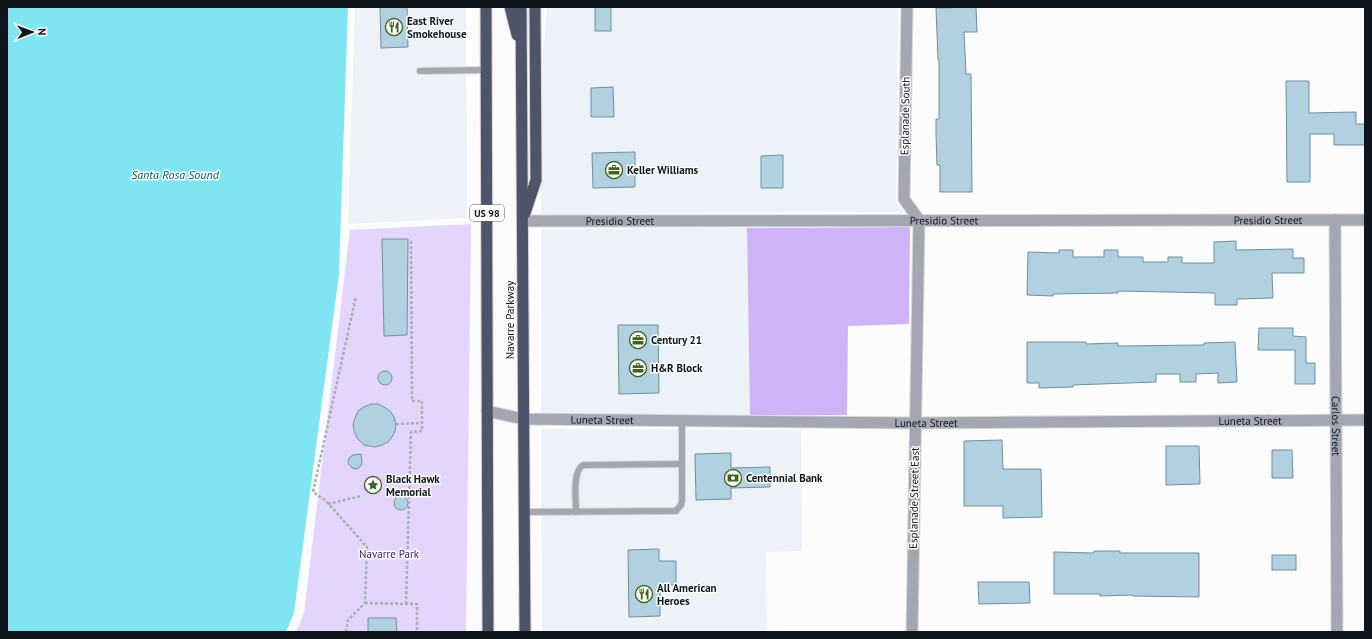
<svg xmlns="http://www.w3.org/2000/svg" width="1372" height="639" viewBox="0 0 1372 639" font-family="'PT Sans',sans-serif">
  <rect width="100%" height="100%" fill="#fcfcfc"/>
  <g fill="#ecf2f8">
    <path d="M355,7H466L467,218L348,224Z"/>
    <path d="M547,7H898L896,199L897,203L904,212L541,214L540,95Z"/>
    <path d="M747,228L750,415H541V229Z"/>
    <path d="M541,429L801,430L802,551L766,552L767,632H542Z"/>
  </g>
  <path fill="#e4d5fd" d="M471,224L466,632H296L304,613L350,230Z"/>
  <path fill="#ceb3f6" d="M910,227L909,324L848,326L847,415H750L747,228Z"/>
  <path fill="#80e5f2" d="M7,7H348L339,274L294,613L286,632H7Z"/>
  <g fill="#b1d0e0" stroke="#718e9d">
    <path d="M380,7H407L408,47L381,48Z"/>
    <rect x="595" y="7" width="16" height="24"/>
    <path d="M976,7L977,32H964L966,74H971L972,192H940V165H937L936,134V119H939V60H938L936,8Z"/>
    <path d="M1286,81H1309V113L1356,112V124H1365V145H1334V134H1310V182H1287Z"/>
    <path d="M613,87L614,117H591V88Z"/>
    <path d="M635,152V187L593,188L592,153Z"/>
    <path d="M783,155V188H761V156Z"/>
    <path d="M382,239H408L407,335L384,336Z"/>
    <path d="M1236,241V250L1293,249V258H1304V273H1272L1273,298L1237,299V305H1215V293L1118,291V293L1053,294V296L1027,295L1028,252L1059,253V250H1073V257H1104V250H1118V257H1143V262H1168V257H1182V263H1214V242Z"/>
    <path d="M618,325H658L659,393L619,394Z"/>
    <path d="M1259,328H1293V336L1306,337V363H1315V384H1295V350H1258Z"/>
    <path d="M1027,342H1086V344L1118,343V346L1204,345V343L1235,342L1237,382L1218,383V373L1196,374V382H1180V374H1156V382L1073,385V387L1039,388V383H1027Z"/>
    <circle cx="385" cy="378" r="7"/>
    <path d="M371,404H378L384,407L390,411L394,417L396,424L395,431L392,437L388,442L382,445L375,447L364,445L357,438L354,431L353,424L355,418L358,411L364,407Z"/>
    <path d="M1002,440L1003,469H1041L1042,517L1003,518V506H964V441Z"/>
    <path d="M1166,446H1199L1200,484L1166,485Z"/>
    <path d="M1272,450H1292L1293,478H1272Z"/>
    <path d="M731,453V468L770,467V487L731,488V499L696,500L695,454Z"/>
    <path d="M361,454L362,462L361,466L357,469L352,468L348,463L349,458L353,455Z"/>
    <circle cx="401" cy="503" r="7"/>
    <path d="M659,549V561H676V585H660V616L629,617L628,550Z"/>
    <path d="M1094,551H1120V553H1199V597L1133,596V595L1100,596V594H1054V552L1094,553Z"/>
    <rect x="1272" y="555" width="24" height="15"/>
    <path d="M978,582H1029L1030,603L979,604Z"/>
    <path d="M368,618H396L397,632H368Z"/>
  </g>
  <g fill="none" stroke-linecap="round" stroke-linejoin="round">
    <g stroke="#d6d7d8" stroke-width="8">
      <g id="service">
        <path d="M420,71L486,70"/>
        <path d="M524,512L676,511L681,505L682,501V420"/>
        <path d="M576,512C576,499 572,472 583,465L682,464"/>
      </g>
    </g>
    <g stroke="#d6d7d8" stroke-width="13">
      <g id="minor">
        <path d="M907,7L904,199L919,220L912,632"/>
        <path id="s1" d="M1335,220L1337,632"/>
        <path id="s2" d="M523,221L1365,220"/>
        <path id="s3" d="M487,411L523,419L915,423L1365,420"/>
      </g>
    </g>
    <g stroke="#d6d7d8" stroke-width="13">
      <g id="trunk">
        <path d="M486,7L488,632"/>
        <path d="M510,7L517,35"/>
        <path d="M521,7L525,632"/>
        <path d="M525,213L536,180L535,7"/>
      </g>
    </g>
    <g stroke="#acafb1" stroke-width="2.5" stroke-dasharray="3 2" stroke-linecap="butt">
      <path d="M396,424L422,423"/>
      <path d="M328,504L361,496"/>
      <path d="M365,603L417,604V632"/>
      <path d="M406,604L411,432L422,431V401H412L411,240"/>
      <path d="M346,632L348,620L365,603L367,547L326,501L313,492L356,296"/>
    </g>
    <use href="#service" stroke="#a4a6b2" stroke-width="6"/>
    <use href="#minor" stroke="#a4a6b2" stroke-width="11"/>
    <use href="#trunk" stroke="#50546a" stroke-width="11"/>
  </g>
  <defs>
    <g id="restaurant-ring" transform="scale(0.9)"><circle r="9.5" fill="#fcfcfc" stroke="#3e641e" stroke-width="1.5"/><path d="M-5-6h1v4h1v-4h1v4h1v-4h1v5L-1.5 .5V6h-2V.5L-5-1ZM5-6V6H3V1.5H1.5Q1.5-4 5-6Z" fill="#3e641e"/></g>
    <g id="office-ring" transform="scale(0.9)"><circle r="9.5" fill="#fcfcfc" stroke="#3e641e" stroke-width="1.5"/><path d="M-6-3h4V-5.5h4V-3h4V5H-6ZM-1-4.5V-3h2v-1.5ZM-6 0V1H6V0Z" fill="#3e641e"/></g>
    <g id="bank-ring" transform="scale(0.9)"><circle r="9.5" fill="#fcfcfc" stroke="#3e641e" stroke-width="1.5"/><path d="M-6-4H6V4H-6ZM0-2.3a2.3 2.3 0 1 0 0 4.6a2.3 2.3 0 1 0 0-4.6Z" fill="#3e641e"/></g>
    <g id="sight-ring" transform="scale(0.9)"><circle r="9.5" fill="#fcfcfc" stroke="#3e641e" stroke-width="1.5"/><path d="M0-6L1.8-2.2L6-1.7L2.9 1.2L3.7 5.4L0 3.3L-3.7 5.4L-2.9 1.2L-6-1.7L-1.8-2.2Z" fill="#3e641e"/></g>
  </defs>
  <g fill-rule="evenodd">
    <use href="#restaurant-ring" x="394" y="27"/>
    <use href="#office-ring" x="614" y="170"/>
    <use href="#office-ring" x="638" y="340"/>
    <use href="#office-ring" x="638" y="368"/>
    <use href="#bank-ring" x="733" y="478"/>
    <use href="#sight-ring" x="373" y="485"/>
    <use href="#restaurant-ring" x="644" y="594"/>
  </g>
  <g text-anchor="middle" stroke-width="3" stroke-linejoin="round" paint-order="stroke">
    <rect fill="#fcfcfc" stroke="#555a60" stroke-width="1" x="470" y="205" width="34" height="16" rx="3"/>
    <g font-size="10" font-weight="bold" fill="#0e151d">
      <text x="487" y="217">US 98</text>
    </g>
    <g font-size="11" font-weight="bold" fill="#0e151d" stroke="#fcfcfc" text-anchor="start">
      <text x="407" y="25">East River<tspan x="407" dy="13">Smokehouse</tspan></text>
      <text x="627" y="174">Keller Williams</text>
      <text x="651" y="344">Century 21</text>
      <text x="651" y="372">H&amp;R Block</text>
      <text x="746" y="482">Centennial Bank</text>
      <text x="386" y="483">Black Hawk<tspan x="386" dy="13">Memorial</tspan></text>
      <text x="657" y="592">All American<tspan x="657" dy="13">Heroes</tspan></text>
    </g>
    <g font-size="11" fill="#0e151d" stroke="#fcfcfc">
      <text transform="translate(905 116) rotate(-89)" y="4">Esplanade South</text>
      <text dy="4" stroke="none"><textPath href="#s2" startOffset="421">Presidio Street</textPath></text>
      <text dy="4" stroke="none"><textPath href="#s2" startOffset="745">Presidio Street</textPath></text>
      <text dy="4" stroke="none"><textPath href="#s2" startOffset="97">Presidio Street</textPath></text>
      <text transform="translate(510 320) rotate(-90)" y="4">Navarre Parkway</text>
      <text dy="4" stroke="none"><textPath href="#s3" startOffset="116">Luneta Street</textPath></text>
      <text dy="4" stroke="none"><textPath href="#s3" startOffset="764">Luneta Street</textPath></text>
      <text dy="4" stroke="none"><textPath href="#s3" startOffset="440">Luneta Street</textPath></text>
      <text dy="4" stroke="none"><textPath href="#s1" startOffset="206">Carlos Street</textPath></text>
      <text transform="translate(914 498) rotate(-89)" y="4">Esplanade Street East</text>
    </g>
    <g font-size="11" fill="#3d1662" stroke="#fcfcfc">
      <text x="389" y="558">Navarre Park</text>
    </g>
    <g font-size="12" font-style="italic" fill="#005f68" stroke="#fcfcfc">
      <text x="175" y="179">Santa Rosa Sound</text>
    </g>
  </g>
  <rect width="1372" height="639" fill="none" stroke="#0e151d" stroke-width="16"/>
  <g transform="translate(32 32) rotate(89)" stroke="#fcfcfc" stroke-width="3" paint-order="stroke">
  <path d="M0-3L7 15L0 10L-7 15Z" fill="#0e151d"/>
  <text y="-6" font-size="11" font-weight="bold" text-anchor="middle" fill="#0e151d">N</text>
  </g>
</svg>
